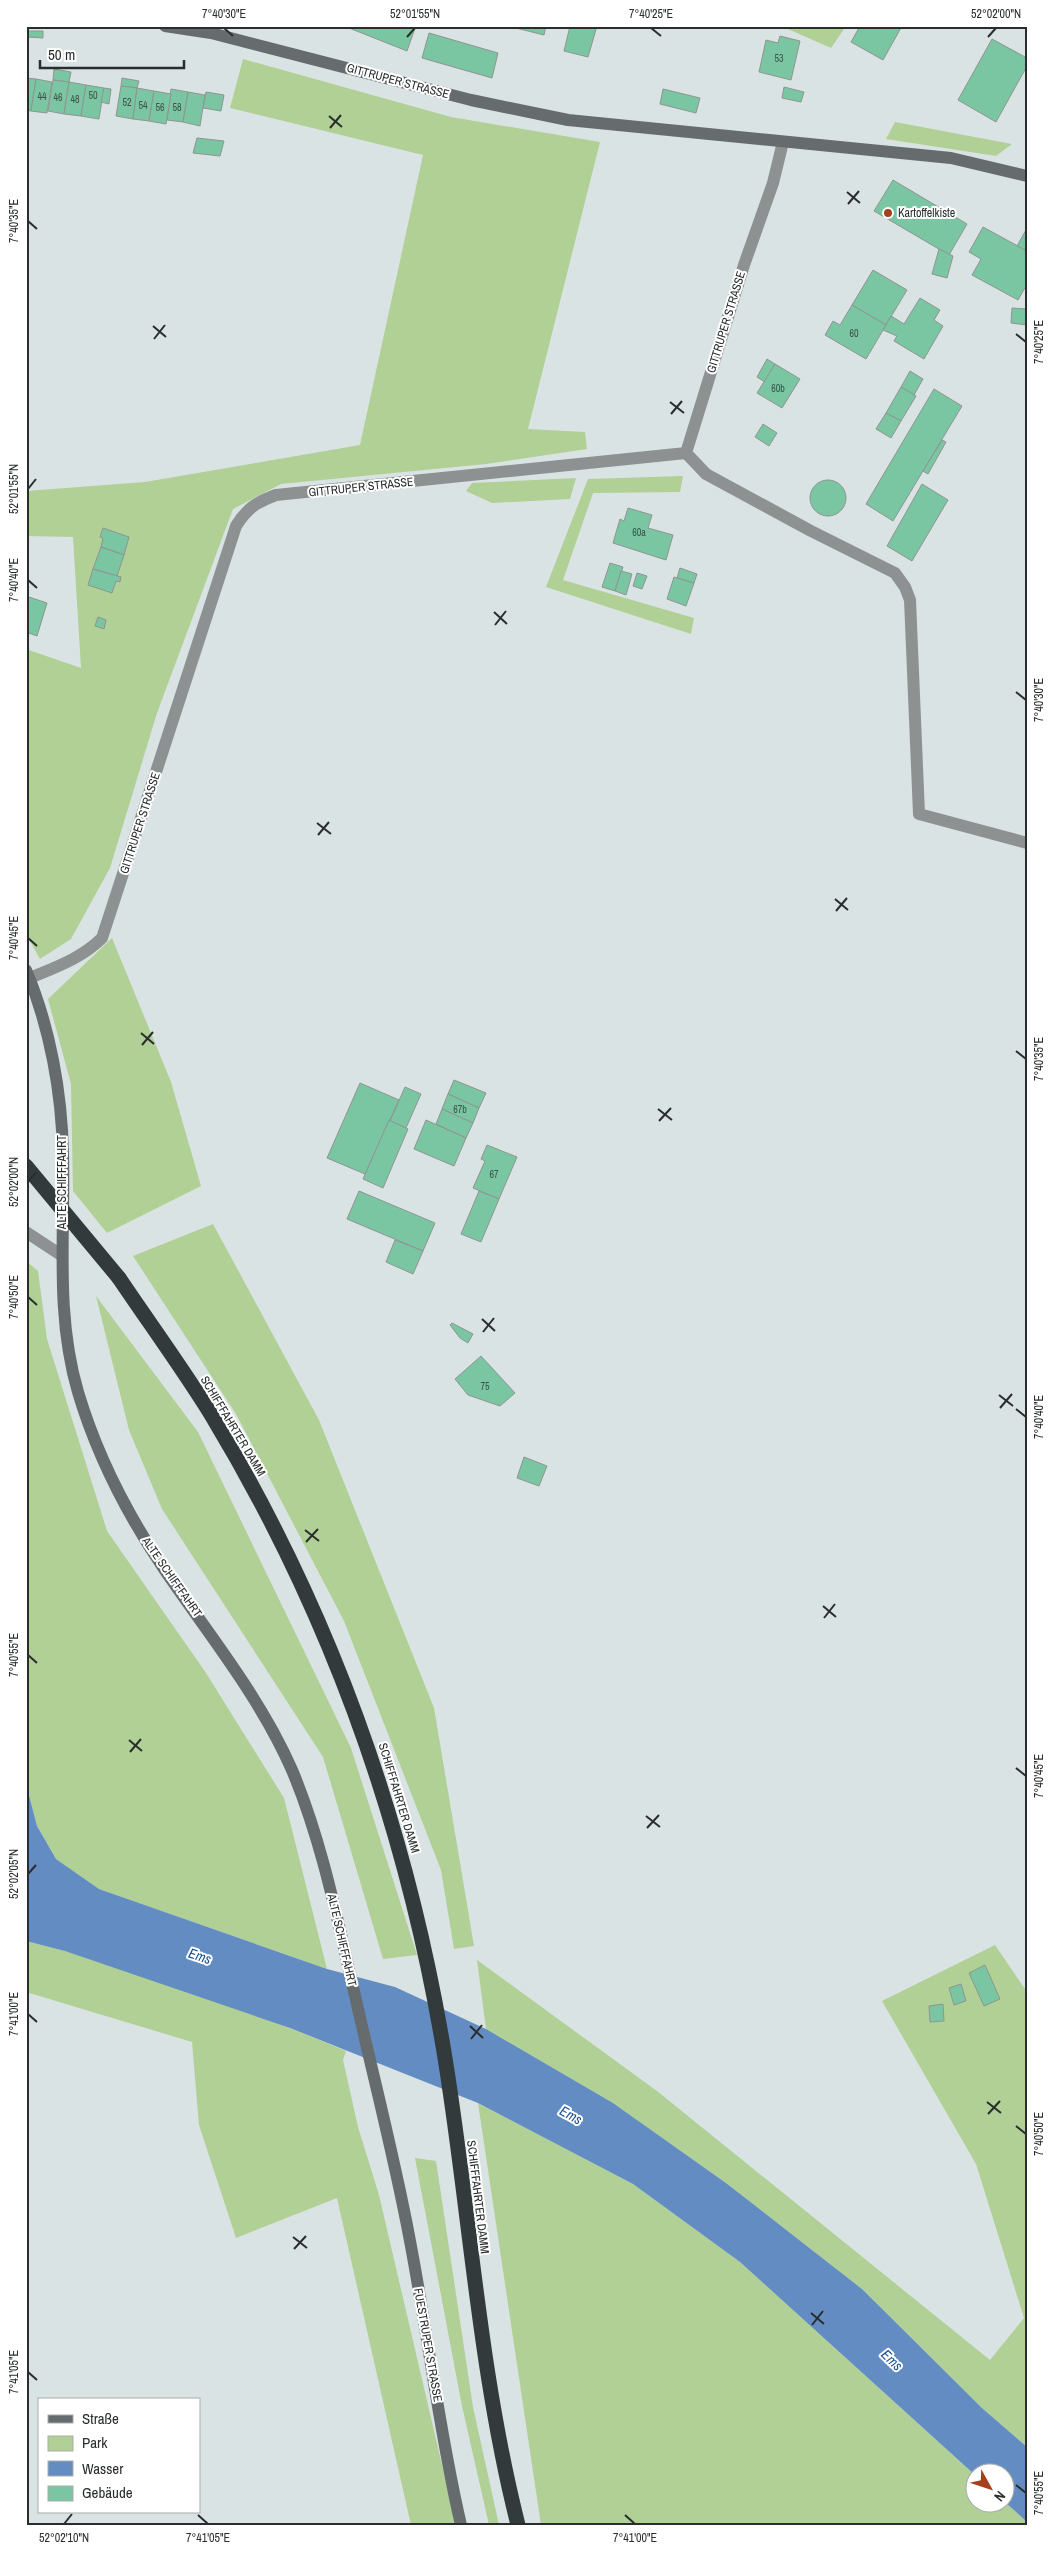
<svg xmlns="http://www.w3.org/2000/svg" width="1053" height="2551" viewBox="0 0 1053 2551" font-family="'Archivo Narrow',sans-serif">
  <rect width="100%" height="100%" fill="#dae3e3"/>
  <g fill="#b0d096">
    <path d="M781,26H846L831,48Z"/>
    <path d="M243,59L451,117L600,142L528,429L585,432L587,449L486,464L281,484L233,509L157,713L110,868L71,939L40,959L26,934V649L81,668L73,537L26,536V491L145,482L360,445L423,155L230,108Z"/>
    <path d="M895,122L1012,144L996,156L886,139Z"/>
    <path d="M683,476L680,492L593,493L563,580L694,618L691,634L546,587L588,479Z"/>
    <path d="M576,478L570,499L492,503L466,491L472,483Z"/>
    <path d="M112,938L171,1082L201,1186L107,1233L73,1191L71,1084L48,999Z"/>
    <path d="M213,1224L319,1420L434,1708L474,1946L454,1949L441,1870L344,1621L236,1414L133,1256Z"/>
    <path d="M26,1261L38,1271L47,1339L107,1531L206,1673L284,1798L327,1969L99,1889L56,1859L37,1826L26,1784Z"/>
    <path d="M96,1296L198,1432L351,1748L417,1955L383,1959L323,1757L162,1509L129,1430Z"/>
    <path d="M26,1941C135,1967 243,2008 346,2051L343,2060L358,2127L379,2195L456,2525H411L337,2198L236,2238L199,2125L192,2042L26,1992Z"/>
    <path d="M995,1945L1027,1992V2447L982,2408L862,2289L726,2183L613,2103L486,2029L477,1960L657,2091L990,2360L1024,2318L976,2164L882,2001Z"/>
    <path d="M478,2103L633,2184L740,2262L975,2475L976,2504L1006,2503L1027,2522V2525H541Z"/>
    <path d="M415,2158L436,2161L473,2407L499,2525H489L462,2406Z"/>
  </g>
  <path fill="#638dc2" d="M26,1784L37,1826L56,1859L99,1889L327,1969L395,1987L486,2029L613,2103L726,2183L862,2289L982,2408L1027,2447V2522L1006,2503V2474H976L975,2475L740,2262L633,2184L478,2103L290,2028L65,1951L26,1941Z"/>
  <g fill="#7bc6a2" stroke="#8e9591">
    <path d="M344,26H411L415,28L407,51Z"/>
    <path d="M508,26H546L544,35Z"/>
    <path d="M570,26H597L588,57L564,51Z"/>
    <path d="M860,26H902L883,60L851,42Z"/>
    <path d="M27,31H43V38L27,37Z"/>
    <path d="M429,33L498,53L492,78L422,58Z"/>
    <path d="M780,36L800,41L791,80L759,72L766,40L778,43Z"/>
    <path d="M992,39L1027,58V66L996,122L958,100Z"/>
    <path d="M54,69L71,72L69,82L53,80Z"/>
    <path d="M26,78L36,79L31,111L26,110Z"/>
    <path d="M122,78L139,81L137,88L121,86Z"/>
    <path d="M36,79L52,82L47,113L31,111Z"/>
    <path d="M53,80L69,82L64,114L48,111Z"/>
    <path d="M69,82L86,85L81,116L64,114Z"/>
    <path d="M86,85L104,88L99,119L81,116Z"/>
    <path d="M121,86L137,88L133,119L116,116Z"/>
    <path d="M784,87L804,92L801,102L782,98Z"/>
    <path d="M104,88L111,89L109,104L101,102Z"/>
    <path d="M137,88L154,91L149,121L133,119Z"/>
    <path d="M171,89L188,92L183,122L167,120Z"/>
    <path d="M663,89L700,98L696,113L660,104Z"/>
    <path d="M154,91L171,94L166,124L149,121Z"/>
    <path d="M188,92L205,95L200,126L183,122Z"/>
    <path d="M206,92L224,95L221,111L203,108Z"/>
    <path d="M197,138L224,141L220,156L193,153Z"/>
    <path d="M893,180L967,224L949,255L874,211Z"/>
    <path d="M983,227L1027,251V284L1018,300L972,275L981,259L969,252Z"/>
    <path d="M1027,228V251L1017,246Z"/>
    <path d="M939,249L953,256L947,278L932,274Z"/>
    <path d="M873,270L907,290L886,325L852,305Z"/>
    <path d="M920,298L940,310L934,320L943,326L924,359L894,341L897,336L883,330L891,316L904,324Z"/>
    <path d="M852,305L886,325L866,359L825,335L833,321L840,325Z"/>
    <path d="M1012,308L1027,309V325L1011,323Z"/>
    <path d="M767,359L775,364L765,382L757,377Z"/>
    <path d="M775,364L800,379L782,408L757,393Z"/>
    <path d="M910,371L923,379L914,395L901,387Z"/>
    <path d="M901,387L916,396L901,421L886,413Z"/>
    <path d="M934,389L962,406L893,521L866,504Z"/>
    <path d="M886,413L901,421L891,438L876,429Z"/>
    <path d="M763,424L777,433L769,446L755,437Z"/>
    <path d="M942,440L946,442L928,474L923,471Z"/>
    <circle cx="828" cy="498" r="18"/>
    <path d="M922,484L948,500L912,561L887,546Z"/>
    <path d="M628,508L652,515L648,528L673,535L666,560L613,543L620,519L624,521Z"/>
    <path d="M103,528L129,537L124,555L101,547L103,538L100,537Z"/>
    <path d="M101,547L124,555L117,576L93,569Z"/>
    <path d="M610,563L623,567L615,591L602,587Z"/>
    <path d="M680,568L697,574L694,583L677,578Z"/>
    <path d="M93,569L121,577L120,582L116,581L112,593L88,585Z"/>
    <path d="M621,571L632,574L626,595L615,591Z"/>
    <path d="M637,573L647,576L642,589L633,586Z"/>
    <path d="M674,577L694,583L686,606L667,599Z"/>
    <path d="M26,596L47,603L37,636L26,632Z"/>
    <path d="M98,617L106,620L104,629L95,626Z"/>
    <path d="M454,1080L486,1093L479,1108L448,1094Z"/>
    <path d="M360,1083L399,1100L365,1174L327,1158Z"/>
    <path d="M405,1087L421,1094L406,1128L390,1121Z"/>
    <path d="M448,1094L479,1108L473,1123L442,1109Z"/>
    <path d="M442,1109L473,1123L466,1138L436,1124Z"/>
    <path d="M389,1120L408,1129L383,1188L363,1179Z"/>
    <path d="M426,1120L466,1138L454,1166L414,1149Z"/>
    <path d="M487,1145L517,1157L499,1199L473,1188L485,1161L481,1159Z"/>
    <path d="M359,1191L435,1223L423,1251L347,1219Z"/>
    <path d="M479,1191L499,1199L481,1242L461,1234Z"/>
    <path d="M395,1240L423,1251L413,1274L386,1262Z"/>
    <path d="M452,1323L473,1334L468,1343L460,1338L450,1325Z"/>
    <path d="M481,1356L515,1393L500,1406L468,1395L455,1379Z"/>
    <path d="M524,1457L547,1466L539,1486L517,1478Z"/>
    <path d="M985,1965L1000,1999L984,2006L969,1973Z"/>
    <path d="M961,1984L966,2001L954,2005L949,1988Z"/>
    <path d="M943,2004L944,2021L930,2022L929,2006Z"/>
  </g>
  <g fill="none" stroke-linecap="round" stroke-linejoin="round">
    <g stroke="#8e9192" stroke-width="12">
      <path d="M686,453L706,474L811,531L895,573L905,587L910,600L919,814L1027,843"/>
      <path d="M30,978C56,967 82,958 102,938L236,526C247,508 257,502 276,495L686,453L744,265L773,183L783,142"/>
      <path d="M26,1232L61,1255"/>
    </g>
    <g stroke="#666b6d" stroke-width="12">
      <path d="M165,26L211,33L471,100L568,120L951,158L1027,176"/>
      <path d="M26,970C50,1027 62,1093 63,1155C65,1235 55,1314 78,1392C97,1456 127,1514 164,1569C209,1635 260,1697 292,1770C323,1844 338,1923 356,2000C374,2080 395,2160 410,2241C428,2335 439,2431 461,2525"/>
    </g>
    <path stroke="#333a3c" stroke-width="15" d="M119,1278C150,1324 183,1369 212,1416C331,1613 408,1831 445,2058C470,2213 479,2371 518,2525"/>
    <path stroke="#333a3c" stroke-width="15" d="M26,1166L119,1278"/>
  </g>
  <path fill="none" stroke="#2a2d2d" stroke-width="2" d="M224,28L233,36M651,28L661,36M407,37L415,28M988,37L996,28M329,116L342,127M330,128L341,115M847,192L860,203M848,204L859,191M28,221L37,229M153,326L166,337M1016,334L1026,342M154,339L165,325M670,402L684,413M671,414L682,401M28,489L36,479M28,580L37,588M494,612L507,624M495,625L506,611M1016,692L1026,700M317,823L331,834M318,835L329,822M835,899L848,910M836,911L847,898M28,938L37,946M141,1033L154,1044M142,1045L153,1032M1016,1051L1026,1059M658,1109L672,1120M659,1121L671,1108M28,1182L36,1172M28,1297L37,1305M482,1319L495,1331M483,1332L494,1318M999,1395L1013,1406M1000,1408L1012,1394M1016,1409L1026,1417M305,1530L319,1541M306,1542L318,1529M823,1606L836,1617M824,1618L835,1604M28,1655L37,1663M129,1740L142,1751M130,1752L141,1739M1016,1768L1026,1776M646,1816L660,1827M647,1828L659,1815M28,1874L36,1865M28,2014L37,2022M470,2026L483,2038M471,2039L482,2025M987,2102L1001,2113M988,2114L1000,2101M1016,2126L1026,2134M293,2237L307,2248M294,2249L306,2236M811,2313L824,2324M812,2325L823,2311M28,2372L37,2380M1016,2485L1026,2493M198,2515L208,2524M625,2515L635,2524M64,2524L72,2514"/>
  <circle fill="#a63f1b" stroke="#fff" stroke-width="2" cx="888" cy="213" r="5"/>
  <g text-anchor="middle" stroke-width="4" stroke-linejoin="round" paint-order="stroke">
    <g font-size="10" fill="#3e534a">
      <text x="779" y="62">53</text>
      <text x="93" y="99">50</text>
      <text x="42" y="100">44</text>
      <text x="58" y="101">46</text>
      <text x="75" y="103">48</text>
      <text x="127" y="106">52</text>
      <text x="143" y="109">54</text>
      <text x="160" y="111">56</text>
      <text x="177" y="111">58</text>
      <text x="854" y="337">60</text>
      <text x="778" y="392">60b</text>
      <text x="639" y="536">60a</text>
      <text x="460" y="1113">67b</text>
      <text x="494" y="1178">67</text>
      <text x="485" y="1390">75</text>
    </g>
    <g font-size="12" fill="#2a2d2d" stroke="#fff">
      <text transform="translate(398 81) rotate(15)" y="4">GITTRUPER STRASSE</text>
      <text transform="translate(726 322) rotate(-73)" y="4">GITTRUPER STRASSE</text>
      <text transform="translate(361 487) rotate(-6)" y="4">GITTRUPER STRASSE</text>
      <text transform="translate(140 823) rotate(-72)" y="4">GITTRUPER STRASSE</text>
      <text transform="translate(62 1182) rotate(-90)" y="4">ALTE SCHIFFFAHRT</text>
      <text transform="translate(233 1426) rotate(59)" y="4">SCHIFFFAHRTER DAMM</text>
      <text transform="translate(172 1577) rotate(55)" y="4">ALTE SCHIFFFAHRT</text>
      <text transform="translate(399 1798) rotate(73)" y="4">SCHIFFFAHRTER DAMM</text>
      <text transform="translate(342 1940) rotate(77)" y="4">ALTE SCHIFFFAHRT</text>
      <text transform="translate(478 2197) rotate(83)" y="4">SCHIFFFAHRTER DAMM</text>
      <text transform="translate(428 2345) rotate(80)" y="4">FUESTRUPER STRASSE</text>
    </g>
    <g font-size="12" fill="#2a2d2d" stroke="#fff" text-anchor="start">
      <text x="898" y="217">Kartoffelkiste</text>
    </g>
    <g font-size="14" font-style="italic" fill="#165092" stroke="#fff">
      <text transform="translate(200 1956) rotate(19)" y="5">Ems</text>
      <text transform="translate(571 2115) rotate(29)" y="5">Ems</text>
      <text transform="translate(892 2360) rotate(44)" y="5">Ems</text>
    </g>
  </g>
  <rect width="1053" height="2551" fill="none" stroke="#ffffff" stroke-width="55"/>
  <rect x="38" y="2398" width="162" height="115" fill="#ffffff" stroke="#aaabab"/>
  <rect x="48" y="2415" width="25" height="8" fill="#666b6d" stroke="#aaabab"/>
  <text x="82" y="2424" font-size="15" fill="#2a2d2d">Straße</text>
  <rect x="48" y="2436" width="25" height="15" fill="#b0d096" stroke="#aaabab"/>
  <text x="82" y="2448" font-size="15" fill="#2a2d2d">Park</text>
  <rect x="48" y="2461" width="25" height="15" fill="#638dc2" stroke="#aaabab"/>
  <text x="82" y="2474" font-size="15" fill="#2a2d2d">Wasser</text>
  <rect x="48" y="2486" width="25" height="15" fill="#7bc6a2" stroke="#aaabab"/>
  <text x="82" y="2498" font-size="15" fill="#2a2d2d">Gebäude</text>
  <g transform="translate(990 2488) rotate(130)"><circle r="24" fill="#ffffff" stroke="#aaabab"/>
  <path d="M0-4L9 19L0 12L-9 19Z" fill="#a63f1b"/>
  <text y="-8" font-size="14" font-weight="bold" text-anchor="middle" fill="#2a2d2d">N</text>
  </g>
  <path d="M40 60v8h144v-8" fill="none" stroke="#2a2d2d" stroke-width="2.5"/>
  <text x="48" y="60" font-size="15" fill="#2a2d2d" stroke="#ffffff" stroke-width="4" paint-order="stroke">50 m</text>
  <rect x="28" y="28" width="998" height="2496" fill="none" stroke="#2a2d2d" stroke-width="2"/>
  <g font-size="12" text-anchor="middle" fill="#2a2d2d">
    <text x="224" y="18">7°40'30"E</text>
    <text x="415" y="18">52°01'55"N</text>
    <text x="651" y="18">7°40'25"E</text>
    <text x="996" y="18">52°02'00"N</text>
    <text transform="translate(14 221) rotate(-90)" y="4">7°40'35"E</text>
    <text transform="translate(1039 342) rotate(-90)" y="4">7°40'25"E</text>
    <text transform="translate(14 489) rotate(-90)" y="4">52°01'55"N</text>
    <text transform="translate(14 580) rotate(-90)" y="4">7°40'40"E</text>
    <text transform="translate(1039 700) rotate(-90)" y="4">7°40'30"E</text>
    <text transform="translate(14 938) rotate(-90)" y="4">7°40'45"E</text>
    <text transform="translate(1039 1059) rotate(-90)" y="4">7°40'35"E</text>
    <text transform="translate(14 1182) rotate(-90)" y="4">52°02'00"N</text>
    <text transform="translate(14 1297) rotate(-90)" y="4">7°40'50"E</text>
    <text transform="translate(1039 1417) rotate(-90)" y="4">7°40'40"E</text>
    <text transform="translate(14 1655) rotate(-90)" y="4">7°40'55"E</text>
    <text transform="translate(1039 1776) rotate(-90)" y="4">7°40'45"E</text>
    <text transform="translate(14 1874) rotate(-90)" y="4">52°02'05"N</text>
    <text transform="translate(14 2014) rotate(-90)" y="4">7°41'00"E</text>
    <text transform="translate(1039 2134) rotate(-90)" y="4">7°40'50"E</text>
    <text transform="translate(14 2372) rotate(-90)" y="4">7°41'05"E</text>
    <text transform="translate(1039 2493) rotate(-90)" y="4">7°40'55"E</text>
    <text x="64" y="2542">52°02'10"N</text>
    <text x="208" y="2542">7°41'05"E</text>
    <text x="635" y="2542">7°41'00"E</text>
  </g>
</svg>
